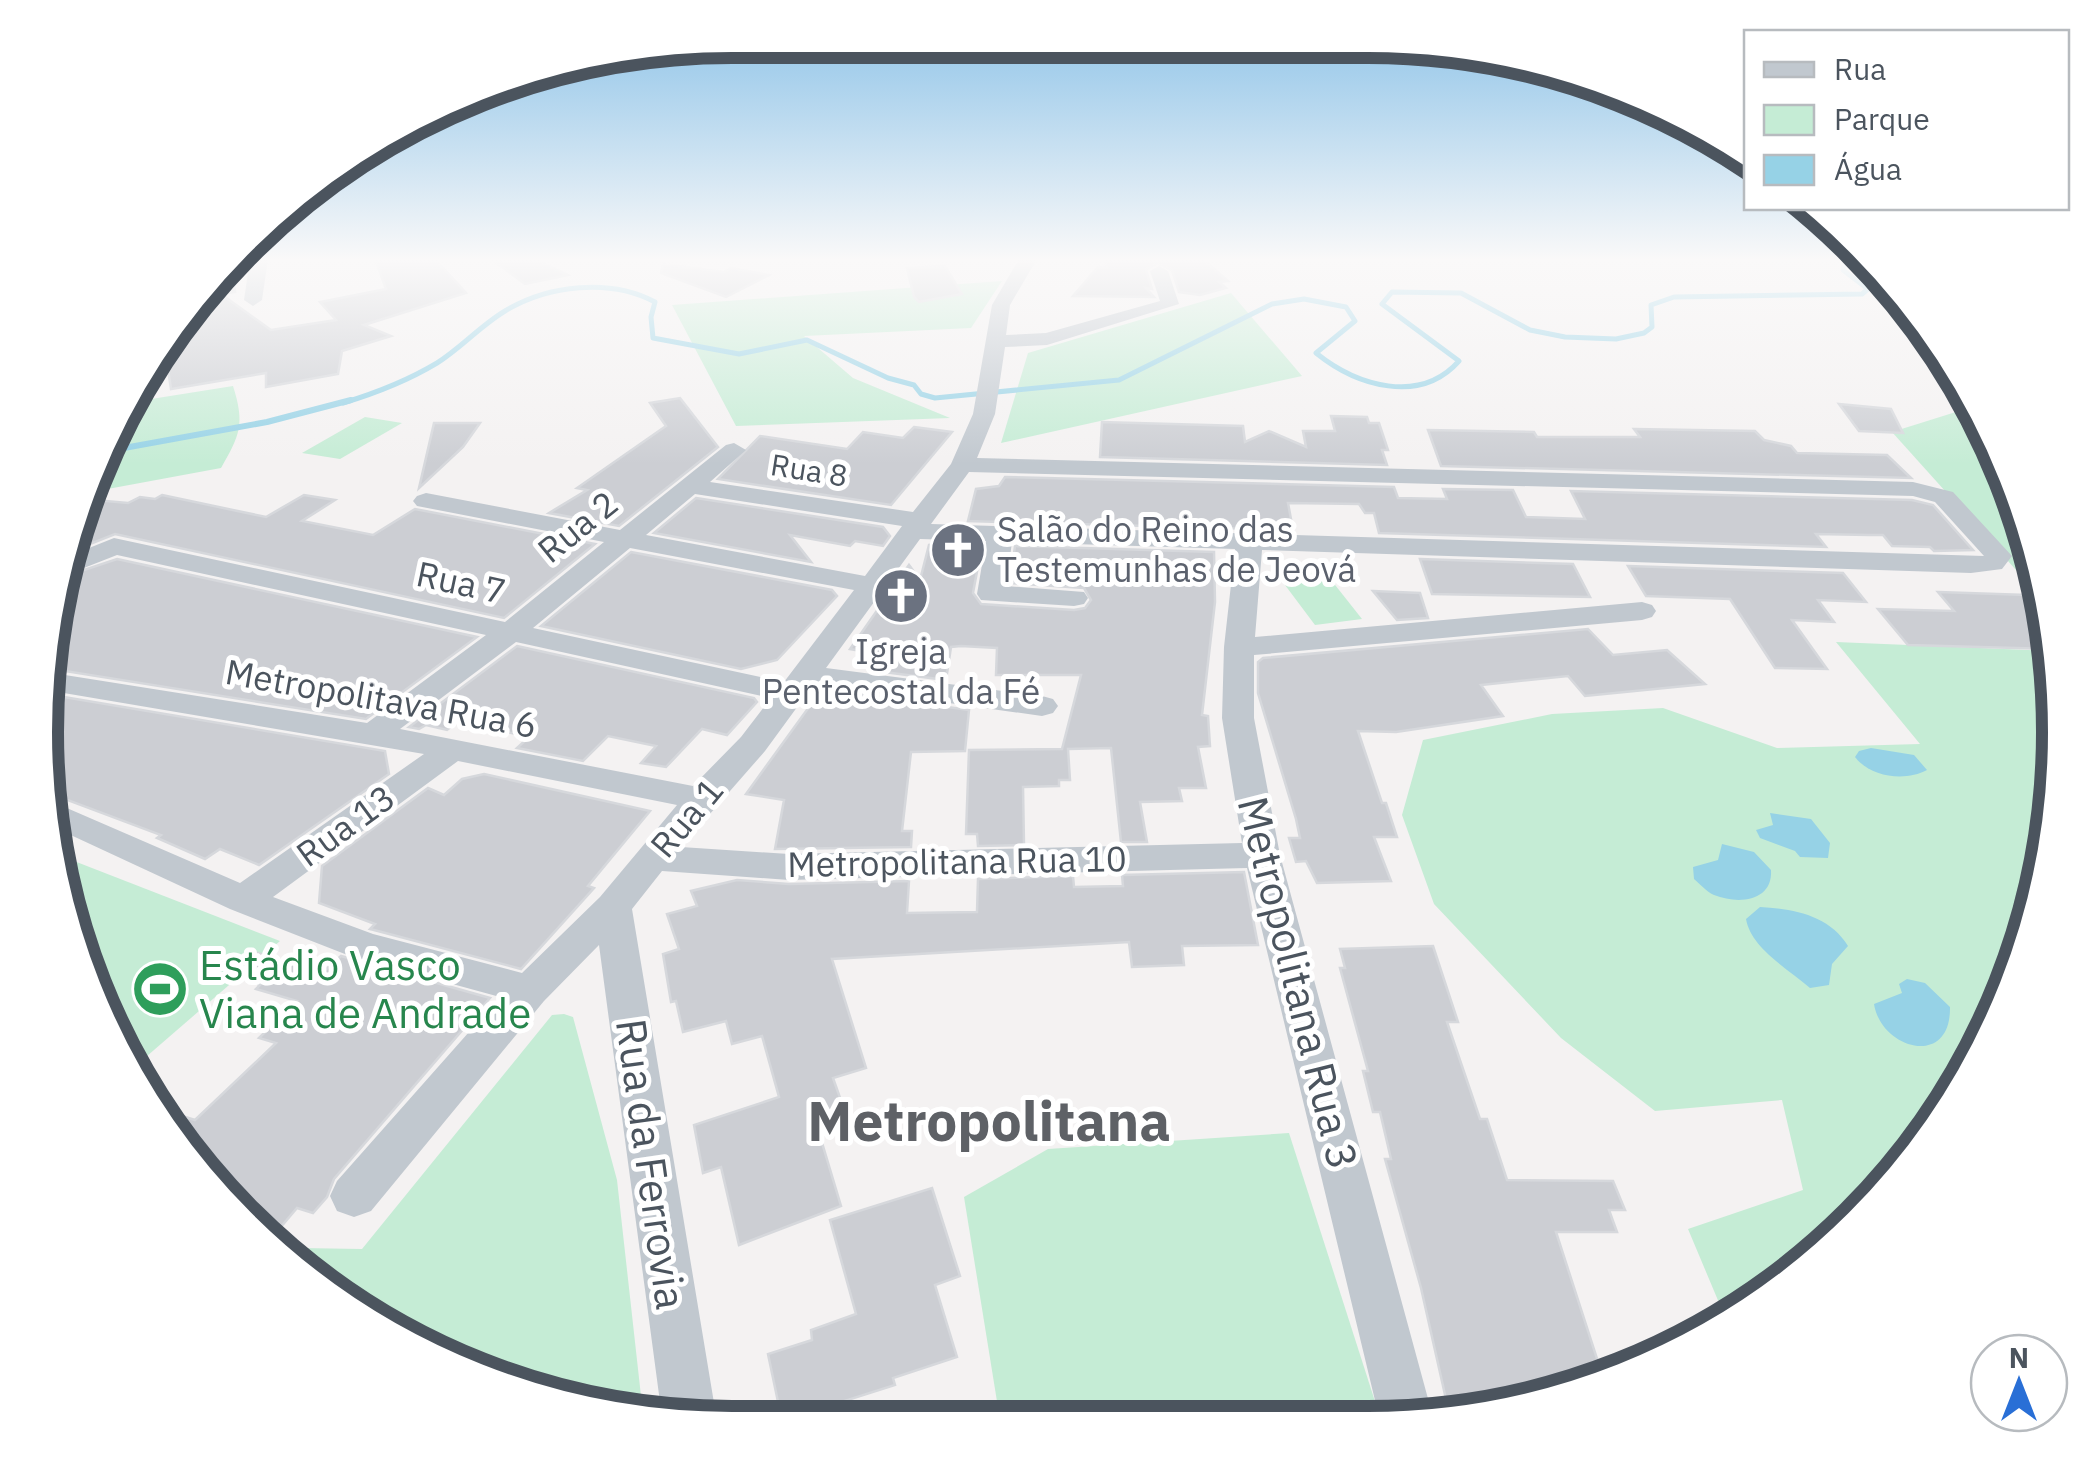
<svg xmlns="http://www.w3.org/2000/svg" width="2099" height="1463" viewBox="0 0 2099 1463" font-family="'IBM Plex Sans',sans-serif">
  <rect width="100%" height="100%" fill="#f4f2f2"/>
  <g fill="#c5ecd5">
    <path d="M1002,281L971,328L804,336L853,378L950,418L736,426L672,305Z"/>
    <path d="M1231,293L1302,376L1001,443L1028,353Z"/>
    <path d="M233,386C245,424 240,435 221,468L86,493L93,466L138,393L145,400Z"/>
    <path d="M1975,406L2022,509L2044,601L1892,432Z"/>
    <path d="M365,417L402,423L340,459L302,453Z"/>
    <path d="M1324,571L1362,619L1315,625L1279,577Z"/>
    <path d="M1836,642L2053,651L2058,776L2036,910L1988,1037L1916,1152L1824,1251L1725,1317L1688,1229L1803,1190L1782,1100L1655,1111L1561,1038L1434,904L1402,815L1423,740L1552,714L1663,708L1777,748L1920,744Z"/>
    <path d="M56,854L280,941L132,1069L111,1037Z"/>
    <path d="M564,1014L573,1017L617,1180L643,1414C613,1410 581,1407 552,1399C464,1375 357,1324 290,1261L300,1248L362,1249L552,1015Z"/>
    <path d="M1289,1133L1380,1417L1000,1420L964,1197L1048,1149Z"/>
  </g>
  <g fill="#96d2e6">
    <path d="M1871,748L1914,755L1927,770C1905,782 1870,777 1855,757L1859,751Z"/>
    <path d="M1770,813L1811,819L1830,843L1828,858L1800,857L1795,851L1760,838L1756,830L1773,825Z"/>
    <path d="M1722,844L1754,852L1771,870C1773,901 1739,905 1714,895C1707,892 1700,884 1694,879L1693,867L1718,860Z"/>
    <path d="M1760,907C1793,909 1829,915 1848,946L1832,964L1829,985L1810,988C1788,969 1751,948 1746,919Z"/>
    <path d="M1907,979L1925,983L1950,1007C1951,1069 1881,1049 1874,1004L1902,993L1899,984Z"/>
  </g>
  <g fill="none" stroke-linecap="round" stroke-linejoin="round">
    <path stroke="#96d2e6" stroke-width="5" d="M343,403C376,393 407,381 437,363C461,348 480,326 505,311C548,285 610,278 655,302L651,317L653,338L739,354L807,340L888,378L914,385L921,394L935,398L1119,380L1272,304L1304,299L1346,307L1355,321L1316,353C1357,386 1420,405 1459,361L1382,304L1392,292L1461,293L1530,330L1565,337L1616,339L1644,333L1652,327L1651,305L1674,297L1862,294L1868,289L1843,270L1844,263L1869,260"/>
    <path stroke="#96d2e6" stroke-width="6" d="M102,452L267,422L351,400"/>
  </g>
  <g fill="#ccced3" stroke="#d6d8dc" stroke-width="2.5">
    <path d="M231,259L235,292L221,294L271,330L336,320L320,302L386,289L375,259H435L466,293L364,325L391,336L342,351L338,374L266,387V373L171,389L165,350L211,276Z"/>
    <path d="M491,259H534L568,275L525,284Z"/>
    <path d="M1104,259H1203L1228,281L1219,282L1226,288L1200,295L1179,292L1172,270L1157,263L1146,270L1152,289L1146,288L1154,297L1073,296L1098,267H1107Z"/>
    <path d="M663,264L724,272L731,268L769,275L726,297L661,273Z"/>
    <path d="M945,266L962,294L919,302L914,297L907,268Z"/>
    <path d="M680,398L718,447L619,526L549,513L587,490L577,488L666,426L650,403Z"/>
    <path d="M1839,404L1891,409L1903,433L1859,431Z"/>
    <path d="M1331,416L1367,417L1369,423H1379L1388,450H1382L1387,465L1100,457L1102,422L1243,426L1245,442L1269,431L1306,447L1303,431H1335Z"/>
    <path d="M434,423H480L463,447L419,488Z"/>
    <path d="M914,427L952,432L891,505L718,479L760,436L847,449L863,432L903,438Z"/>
    <path d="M1634,429L1755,431L1764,440L1791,446L1797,453L1887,455L1911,478L1441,466L1428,430L1534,432L1537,437H1640Z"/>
    <path d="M1005,477L1394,487L1398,498L1447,499L1443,489L1513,490L1526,517L1585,519L1571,491L1912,500L1933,505L1973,550L1934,551L1930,547L1892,546L1883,535H1869L1816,534L1826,547L1379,533L1374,513H1365L1359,504L1288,503L1293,530L968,521L976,489L999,486Z"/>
    <path d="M162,495L266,517L304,495L335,500L302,521L373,535L415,509L595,544L504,618L115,534L70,552L84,499L128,503L140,497L155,499Z"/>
    <path d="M696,498L883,527L890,536L883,546L855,541L850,546L790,535L811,562L654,533Z"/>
    <path d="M946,544L982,545L973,593L981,604L1074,610L1085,608L1091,600L1084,588L1010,583L1015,546L1214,552L1215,602L1202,715L1208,716L1210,746L1198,747L1206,788H1179L1182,801L1140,802L1147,842H1121L1111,748L1068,749L1070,780H1059V786L1023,787L1024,845L978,846L977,834H966L969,750L1062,749L1081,675H996L997,648L961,646L951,647L946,680L876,671L885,655L850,649L909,565L920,580L929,545Z"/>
    <path d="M631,552L832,590L837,596L777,660L741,669L541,626Z"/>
    <path d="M117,559L477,637L366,719L46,668V641L63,577Z"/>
    <path d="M1420,559L1573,564L1590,597L1432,594Z"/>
    <path d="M1628,566L1843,573L1866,602L1818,600L1834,622L1792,620L1827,669L1775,668L1730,599L1646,596Z"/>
    <path d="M1373,591L1420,593L1428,618L1397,620Z"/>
    <path d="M1938,592L2027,595L2047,615L2053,649L1908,645L1878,609L1954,611Z"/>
    <path d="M1588,629L1613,655L1667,650L1705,684L1585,696L1568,676L1481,685L1503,716L1396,732L1358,731L1382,803H1386L1397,837H1374L1391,881L1317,883L1306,861L1296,862L1289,838H1300L1296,819L1258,693V662L1263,658Z"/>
    <path d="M517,646L754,698L757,702L727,735L702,729L666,767L641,763L656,746L608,736L583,761L517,748L529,737L458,721L447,730L426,725L419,729L409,727Z"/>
    <path d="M822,689L969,710L965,751L911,752L902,831H912L911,847L775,849L784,800L746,794Z"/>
    <path d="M46,694L385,751L389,774L259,865L220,849L205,859L157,838L161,835L46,792Z"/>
    <path d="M484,774L650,811L588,886L594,888L521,969L374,930L370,929L375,924L319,903L322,866L428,788L444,795L462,779Z"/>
    <path d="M1244,872L1258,945L1182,946L1184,965L1132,967L1129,942L832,959L866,1068L833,1078L850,1126L820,1136L841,1206L739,1245L721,1167L703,1173L694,1125L779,1097L762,1036L732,1044L726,1021L683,1032L676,1001L671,1002L663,954L679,949L667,914L697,906L691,891L737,880L789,884L909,881L907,913L977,912L978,879L1073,876L1074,887L1123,886L1122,875Z"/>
    <path d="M1433,946L1458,1022H1447L1480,1119H1487L1507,1180L1613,1181L1625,1210H1609L1617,1232H1556L1601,1371L1568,1372L1572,1383L1458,1417H1450L1421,1288L1385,1159H1391L1380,1112H1373L1363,1071H1368L1340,968H1345L1340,949Z"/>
    <path d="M251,951L322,973L341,956L490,998L334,1179L327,1197L313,1213L297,1208L269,1241L212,1188L160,1109L195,1120L276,1043L259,1038L297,1001L256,989L260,985L227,970Z"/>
    <path d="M932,1188L960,1276L935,1285L957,1357L893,1378L895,1385L782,1421L768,1354L812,1340L811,1330L856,1314L830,1220Z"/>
  </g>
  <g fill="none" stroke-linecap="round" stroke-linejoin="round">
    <g fill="#c1c8cf" fill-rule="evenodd">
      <path d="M250,259H268L262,300L253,306L244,300Z"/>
      <path d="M1019,259H1037L1010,305L1006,335L1046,333L1160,301L1150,271L1159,266L1168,271L1179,304L1047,345L1005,347L995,414L977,458L1913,482L1953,492L2012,556L2002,569L1971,573L1262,550L1255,637L1642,602L1652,605L1656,611L1652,617L1642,620L1254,655V718L1280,855L1433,1417H1379L1247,868L789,880L662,871L632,909L717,1421L662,1417L599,945L544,1001L371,1211L354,1217L337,1211L330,1196L337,1181L500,997L350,956L230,909L47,824L46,799L240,883L424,754L46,690V672L367,723L486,635L117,555L66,575L69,556L114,538L505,622L604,542L417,506L413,501L417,496L426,493L620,530L726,445L734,443L746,450L710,482L913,512L951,464L973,414L992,305ZM969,472L1913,496L1935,502L1984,556L931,524ZM695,494L902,526L865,576L646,535ZM920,539L986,541L977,594L981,600L1074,606L1084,604L1088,598L1084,592L1006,586L1012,542L1235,549L1224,647L1222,718L1242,843L789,854L681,847L765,751L814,684L1042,716L1053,713L1058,706L1053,699L1042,696L826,668ZM630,548L854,590L784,682L533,628ZM516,642L771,698L741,737L693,786L400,729ZM458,761L677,805L600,897L522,973L373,934L273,897Z"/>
      <path d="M153,369L161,375L154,386L143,387Z"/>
    </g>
  </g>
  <linearGradient id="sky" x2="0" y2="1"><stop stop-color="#87c0e7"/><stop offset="0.56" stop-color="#faf9f9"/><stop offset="1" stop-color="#faf9f9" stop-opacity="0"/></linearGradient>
  <rect width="2099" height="464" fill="url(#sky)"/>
  <defs>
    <g id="church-disc" transform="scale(2.875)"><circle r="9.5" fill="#6b7280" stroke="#fff"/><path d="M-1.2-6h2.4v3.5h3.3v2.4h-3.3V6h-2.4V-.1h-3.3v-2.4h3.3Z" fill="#fff"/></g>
    <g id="stadium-disc" transform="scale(2.875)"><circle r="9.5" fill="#2e9e5b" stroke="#fff"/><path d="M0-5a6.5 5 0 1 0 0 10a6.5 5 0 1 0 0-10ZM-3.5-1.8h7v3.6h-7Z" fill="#fff"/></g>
  </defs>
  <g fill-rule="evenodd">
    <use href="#church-disc" x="958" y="550"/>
    <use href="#church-disc" x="901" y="596"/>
    <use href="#stadium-disc" x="160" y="989"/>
  </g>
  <g text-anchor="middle" stroke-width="10" stroke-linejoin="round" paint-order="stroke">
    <g font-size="30" fill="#4b545e" stroke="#fff">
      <text transform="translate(809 471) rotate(9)" y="10">Rua 8</text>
    </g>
    <g font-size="35" fill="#4b545e" stroke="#fff">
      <text transform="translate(578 527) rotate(-39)" y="12">Rua 2</text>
      <text transform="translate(461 583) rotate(12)" y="12">Rua 7</text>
      <text transform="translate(381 699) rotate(10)" y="12">Metropolitava Rua 6</text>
      <text transform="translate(687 818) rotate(-50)" y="12">Rua 1</text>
      <text transform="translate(346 826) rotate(-36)" y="12">Rua 13</text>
      <text transform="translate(957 862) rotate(-1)" y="12">Metropolitana Rua 10</text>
    </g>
    <g font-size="35" fill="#5b616d" stroke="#fff" text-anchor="start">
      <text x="997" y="542">Salão do Reino das<tspan x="997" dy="40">Testemunhas de Jeová</tspan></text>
      <text x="901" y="664" text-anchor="middle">Igreja<tspan x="901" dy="40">Pentecostal da Fé</tspan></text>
    </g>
    <g font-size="42" fill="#27864d" stroke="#fff" text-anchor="start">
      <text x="199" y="980">Estádio Vasco<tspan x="199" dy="48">Viana de Andrade</tspan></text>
    </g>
    <g font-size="42" fill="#4b545e" stroke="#fff">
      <text transform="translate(1298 983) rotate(76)" y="15">Metropolitana Rua 3</text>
      <text transform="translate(651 1164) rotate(82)" y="15">Rua da Ferrovia</text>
    </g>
    <g font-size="55" font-weight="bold" fill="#5e6166" stroke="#fff">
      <text x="989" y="1141">Metropolitana</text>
    </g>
  </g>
  <path d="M0 0H2099V1463H0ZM732 58H1368A674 674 0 0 1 2042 732V732A674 674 0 0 1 1368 1406H732A674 674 0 0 1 58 732V732A674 674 0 0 1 732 58Z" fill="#fff" fill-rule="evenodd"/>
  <path fill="none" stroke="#4b545e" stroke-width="12" d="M732 58H1368A674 674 0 0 1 2042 732V732A674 674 0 0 1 1368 1406H732A674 674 0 0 1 58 732V732A674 674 0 0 1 732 58Z"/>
  <rect x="1744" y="30" width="325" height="180" fill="#ffffff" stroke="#b7bbbf" stroke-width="2.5"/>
  <rect x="1764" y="62" width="50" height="15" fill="#c1c8cf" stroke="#b7bbbf" stroke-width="2.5"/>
  <text x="1834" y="80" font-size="30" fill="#4b545e">Rua</text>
  <rect x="1764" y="105" width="50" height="30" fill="#c5ecd5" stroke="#b7bbbf" stroke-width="2.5"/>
  <text x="1834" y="130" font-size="30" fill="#4b545e">Parque</text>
  <rect x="1764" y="155" width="50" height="30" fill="#96d2e6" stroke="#b7bbbf" stroke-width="2.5"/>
  <text x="1834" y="180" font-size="30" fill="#4b545e">Água</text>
  <g transform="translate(2019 1383)"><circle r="48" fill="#ffffff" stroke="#b7bbbf" stroke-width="2.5"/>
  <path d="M0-8L18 38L0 25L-18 38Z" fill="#296fd6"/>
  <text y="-15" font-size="28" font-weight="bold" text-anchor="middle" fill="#4b545e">N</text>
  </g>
</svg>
